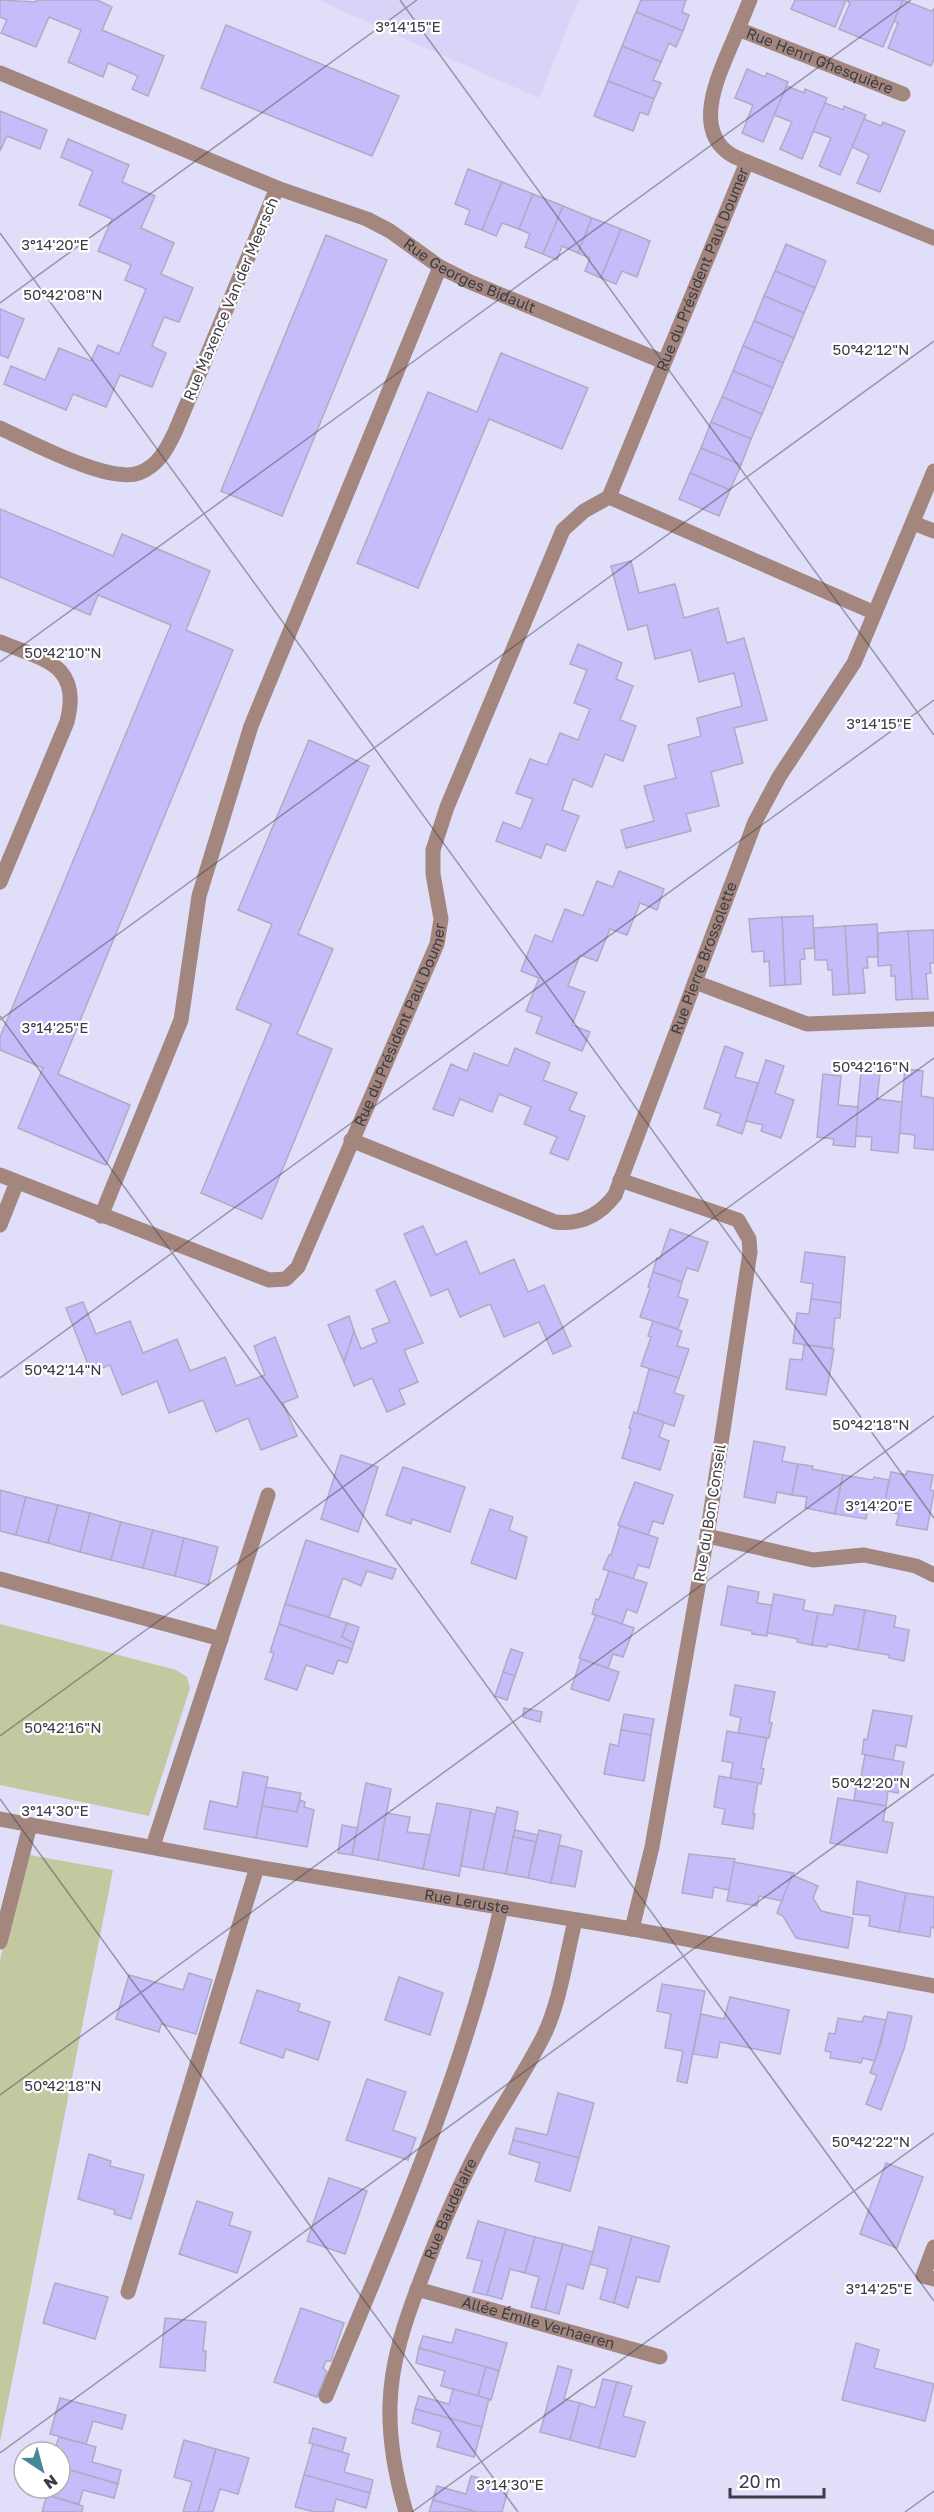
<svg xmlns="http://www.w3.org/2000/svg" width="934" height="2512" viewBox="0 0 934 2512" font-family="'Golos Text',sans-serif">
  <rect width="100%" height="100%" fill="#e1defa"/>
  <path fill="#d8d4f7" d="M318,0H579L539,98Z"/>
  <g fill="#c4c8a0">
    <path d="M0,1624L176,1670L187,1677L190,1688L149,1816L0,1785Z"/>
    <path d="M24,1854L113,1870L0,2442V1960Z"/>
  </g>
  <g fill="#c5bdf9" stroke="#aeabc5" stroke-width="1.5">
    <path d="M0,0L36,2V0H97L112,7L102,30L164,56L148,96L132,89L138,76L108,63L103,77L68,62L81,30L49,17L36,47L1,33L7,20L0,17Z"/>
    <path d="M641,0H686L682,12L689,15L683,31L636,12Z"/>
    <path d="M795,0H846L835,27L791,9Z"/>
    <path d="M846,0H903L883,47L839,29L850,3Z"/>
    <path d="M903,0L931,11L934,9V59L931,66L888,48L898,23L894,21Z"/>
    <path d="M636,12L683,31L676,47L669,43L661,62L622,46Z"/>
    <path d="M226,25L399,96L372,156L201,88Z"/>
    <path d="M622,46L661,62L653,80L661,83L654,99L608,81Z"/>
    <path d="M747,69L765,77L767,73L788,82L763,142L742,133L753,105L735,98Z"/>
    <path d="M608,81L654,99L648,115L640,112L633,131L594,116Z"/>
    <path d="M787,86L804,93L805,89L827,98L802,159L780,149L792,122L774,115Z"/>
    <path d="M825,103L843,110L844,106L866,115L840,175L819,166L831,138L813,131Z"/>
    <path d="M0,111L47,130L40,149L7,136L0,151Z"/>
    <path d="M864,119L881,126L883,122L905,131L880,192L857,183L869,155L852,147Z"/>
    <path d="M68,139L129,165L122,182L155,196L141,228L174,243L161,274L193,288L179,322L164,317L152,346L166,353L152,387L120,375L106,407L73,394L66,410L4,384L11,366L45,380L59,348L91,361L98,345L119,354L146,289L125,280L131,265L98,251L112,219L79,205L93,171L61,157Z"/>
    <path d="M468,169L502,182L482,230L465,224L470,210L455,204Z"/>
    <path d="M502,182L533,194L519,229L502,223L496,236L482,230Z"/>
    <path d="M533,194L563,206L543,254L525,247L530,234L519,229Z"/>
    <path d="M563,206L592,218L578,253L562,246L557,260L543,254Z"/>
    <path d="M592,218L621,229L601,278L585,271L590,258L578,253Z"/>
    <path d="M621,229L650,241L637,277L622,271L616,284L601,278Z"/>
    <path d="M326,235L387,260L282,516L221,491Z"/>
    <path d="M786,244L826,261L815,288L775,271Z"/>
    <path d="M775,271L815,288L804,313L764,296Z"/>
    <path d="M764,296L804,313L794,338L754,321Z"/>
    <path d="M0,309L24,319L8,358L0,355Z"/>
    <path d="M754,321L794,338L783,363L743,346Z"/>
    <path d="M743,346L783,363L773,388L733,371Z"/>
    <path d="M501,353L588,388L562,449L489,419L418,588L357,563L428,392L477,412Z"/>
    <path d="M733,371L773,388L762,414L722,397Z"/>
    <path d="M722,397L762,414L751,439L711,422Z"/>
    <path d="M711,422L751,439L741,465L701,448Z"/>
    <path d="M701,448L741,465L730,490L690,473Z"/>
    <path d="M690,473L730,490L719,516L679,499Z"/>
    <path d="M0,509L113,556L122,534L210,571L186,630L233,650L58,1074L130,1105L106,1165L18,1128L43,1068L0,1050V1037L171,625L98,595L90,615L0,577Z"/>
    <path d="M631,561L639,593L675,584L684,618L718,608L727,643L744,638L767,720L734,728L743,763L711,772L719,806L686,814L691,831L626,848L621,830L654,821L644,786L676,778L668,745L701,736L697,718L742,706L734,673L699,682L691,650L655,659L647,625L628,630L611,566Z"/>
    <path d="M578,644L622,663L616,679L633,686L620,720L636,726L623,761L605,754L592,787L573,779L562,810L579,816L565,851L546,844L541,858L496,841L503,822L521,829L533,799L516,793L530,759L547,765L560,733L578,740L590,709L574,703L587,670L570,664Z"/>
    <path d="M309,740L369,766L298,934L333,949L297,1034L332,1049L262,1219L201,1193L271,1024L236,1009L272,924L238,910Z"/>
    <path d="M619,871L664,889L657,910L640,903L627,935L610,929L597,961L580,955L568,986L585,992L572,1025L590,1032L582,1051L536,1033L542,1017L526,1011L539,978L521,971L535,935L552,942L565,909L583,916L597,881L613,887Z"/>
    <path d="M813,916L814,948L804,949L805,959L800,960L801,984L785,985L782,917Z"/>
    <path d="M782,917L785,985L770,986L769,961L764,962V951L752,952L749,919Z"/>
    <path d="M877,924L878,957H867L868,968H863L865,993L849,994L845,926Z"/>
    <path d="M845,926L849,994L833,995L832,970H828L827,960H815L814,928Z"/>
    <path d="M934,930V963H930L931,973L926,974L928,999H912L908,931Z"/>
    <path d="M908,931L912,999L896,1000L895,976H891V965L878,966V933Z"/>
    <path d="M725,1046L743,1053L735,1077L758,1083L742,1134L717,1125L721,1114L704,1108Z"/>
    <path d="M515,1048L550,1063L543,1080L577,1093L569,1110L585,1116L568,1160L550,1153L557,1137L524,1124L531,1107L499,1094L492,1112L460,1099L453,1116L433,1109L451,1064L467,1071L474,1053L508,1066Z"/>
    <path d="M766,1060L784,1066L775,1093L794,1100L781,1138L761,1131L763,1125L746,1121Z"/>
    <path d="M905,1069L923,1071L921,1096L934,1098V1150L914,1148L915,1135L899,1133Z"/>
    <path d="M861,1072L880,1074L877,1099L902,1102L898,1153L871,1150L872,1137L855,1136Z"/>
    <path d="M823,1074L841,1076L838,1105L858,1107L855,1147L833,1145L834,1139L817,1137Z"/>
    <path d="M423,1226L436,1255L466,1241L480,1274L514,1259L528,1292L544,1285L571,1346L553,1354L539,1322L504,1337L490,1304L460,1317L448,1289L431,1296L404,1234Z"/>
    <path d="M670,1229L708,1242L698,1271L687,1268L682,1282L653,1272L657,1258L660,1259Z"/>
    <path d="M805,1252L845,1257L841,1303L811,1299L813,1284L801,1282Z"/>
    <path d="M653,1272L682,1282L678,1297L688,1300L678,1329L640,1317L650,1288L648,1287Z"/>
    <path d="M395,1281L423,1343L404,1350L418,1382L399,1390L405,1404L387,1412L372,1378L354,1386L344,1362L354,1331L361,1349L377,1342L372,1329L390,1322L376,1290Z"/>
    <path d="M811,1299L841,1303L840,1318H835L832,1348L793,1343L797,1313L809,1314Z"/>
    <path d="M83,1302L96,1334L130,1321L143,1353L177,1339L190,1371L225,1357L236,1386L265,1375L254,1346L275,1337L298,1397L283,1403L297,1436L261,1450L248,1418L216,1432L203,1400L169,1413L157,1381L122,1395L110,1365L91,1372L66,1308Z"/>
    <path d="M349,1316L354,1331L344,1362L328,1325Z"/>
    <path d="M653,1321L682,1331L677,1346L689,1349L679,1378L641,1366L651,1337L648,1336Z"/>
    <path d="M804,1345L834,1349L826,1395L786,1389L790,1359L802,1360Z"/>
    <path d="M649,1369L679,1378L674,1393L684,1396L674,1426L637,1414Z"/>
    <path d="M634,1412L664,1422L659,1437L669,1441L660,1470L622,1458L631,1429L629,1428Z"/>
    <path d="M754,1441L785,1447L782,1461L798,1464L792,1495L777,1492L775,1503L744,1497Z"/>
    <path d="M341,1455L378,1467L358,1532L321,1519Z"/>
    <path d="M798,1464L813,1466L812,1469L843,1475L835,1514L805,1508L807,1497L792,1495Z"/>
    <path d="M403,1467L465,1487L450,1532L412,1519L411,1524L386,1515Z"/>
    <path d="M907,1471L933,1475L930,1490L934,1491L927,1530L896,1525L899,1514L883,1511L891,1472L906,1475Z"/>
    <path d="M843,1475L873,1480L874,1477L889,1480L883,1511L868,1508L866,1519L835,1514Z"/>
    <path d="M635,1482L673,1495L663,1524L653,1521L648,1535L618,1525Z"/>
    <path d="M0,1490L26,1497L16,1535L0,1531Z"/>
    <path d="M26,1497L58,1505L48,1543L16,1535Z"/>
    <path d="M58,1505L90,1513L80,1552L48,1543Z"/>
    <path d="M490,1509L513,1517L509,1530L527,1537L516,1579L471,1563Z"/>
    <path d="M90,1513L121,1522L111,1560L80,1552Z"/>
    <path d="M121,1522L153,1530L143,1568L111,1560Z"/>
    <path d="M620,1526L658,1538L649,1568L638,1565L633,1579L603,1569L609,1555H611Z"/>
    <path d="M153,1530L184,1538L175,1576L143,1568Z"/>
    <path d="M184,1538L218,1547L208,1585L175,1576Z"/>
    <path d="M306,1540L396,1569L392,1579L367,1571L361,1586L343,1578L329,1617L285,1604Z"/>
    <path d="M609,1571L647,1583L637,1613L627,1609L622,1624L592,1614L596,1599L599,1600Z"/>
    <path d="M728,1586L759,1592L757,1603L772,1605L767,1636L752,1634V1631L721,1625Z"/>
    <path d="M774,1594L805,1600L803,1610L818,1613L812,1645L797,1642L798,1639L767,1633Z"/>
    <path d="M285,1604L347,1623L342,1637L354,1643L352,1649L279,1624Z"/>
    <path d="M835,1605L865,1610L858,1650L828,1644L827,1647L812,1645L818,1613L833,1615Z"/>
    <path d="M865,1610L896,1616L894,1627L909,1630L904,1661L889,1658V1655L858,1650Z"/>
    <path d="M596,1615L634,1628L623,1657L613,1654L608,1668L579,1658Z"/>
    <path d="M347,1623L359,1627L354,1643L342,1637Z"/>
    <path d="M279,1624L352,1649L347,1663L338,1660L333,1674L306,1665L297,1690L265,1679L274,1653L270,1652Z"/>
    <path d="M511,1649L523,1653L515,1676L503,1672Z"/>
    <path d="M581,1659L619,1672L609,1701L571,1689Z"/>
    <path d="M503,1672L515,1676L507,1700L495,1696Z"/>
    <path d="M735,1685L775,1692L769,1722L772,1723L769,1738L738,1733L741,1718L730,1715Z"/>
    <path d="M524,1708L542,1712L540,1722L523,1717Z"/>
    <path d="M873,1710L912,1716L906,1747L896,1745L893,1760L862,1754L864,1739L867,1740Z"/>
    <path d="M624,1714L654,1719L651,1735L621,1730Z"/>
    <path d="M621,1730L651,1735L644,1781L604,1774L610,1744L618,1746Z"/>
    <path d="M727,1731L767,1738L761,1768L764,1769L761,1784L730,1778L733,1763L722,1761Z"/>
    <path d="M865,1755L904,1762L898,1793L888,1791L886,1806L854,1800L856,1785L859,1786Z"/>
    <path d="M243,1772L268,1777L256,1838L204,1829L210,1801L237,1807Z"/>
    <path d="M719,1776L758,1783L753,1814H755L753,1829L722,1824L725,1809L714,1807Z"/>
    <path d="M366,1783L391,1789L378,1860L352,1855Z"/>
    <path d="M266,1787L301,1793L297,1812L262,1806Z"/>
    <path d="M838,1798L886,1806L883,1821L893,1823L887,1853L830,1843Z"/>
    <path d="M300,1800L305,1802L304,1807L314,1810L307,1847L256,1838L262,1806L297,1812Z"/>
    <path d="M437,1803L471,1809L459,1876L423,1869Z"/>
    <path d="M497,1807L518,1812L506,1874L483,1870Z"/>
    <path d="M471,1809L495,1814L483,1870L461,1866Z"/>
    <path d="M386,1813L410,1817L407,1832L430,1835L423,1869L378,1860Z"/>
    <path d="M342,1825L357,1828L352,1855L338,1853Z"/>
    <path d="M515,1830L538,1835L536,1842L513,1837Z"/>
    <path d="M539,1830L561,1835L551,1883L528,1878Z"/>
    <path d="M513,1837L536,1842L528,1878L506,1874Z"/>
    <path d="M559,1845L582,1851L575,1887L551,1883Z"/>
    <path d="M689,1854L735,1859L729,1890L714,1887L712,1898L682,1893Z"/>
    <path d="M734,1862L794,1873L782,1901L759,1896L757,1906L727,1901Z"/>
    <path d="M792,1875L818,1886L813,1898L821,1911L853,1918L848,1948L796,1938L783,1916L777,1913Z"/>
    <path d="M857,1881L906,1893L899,1932L869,1926L870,1916L853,1914Z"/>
    <path d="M906,1893L934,1897V1928L931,1927L930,1937L899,1932Z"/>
    <path d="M189,1973L212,1980L196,2034L161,2024L159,2032L116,2019L129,1975L183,1990Z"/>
    <path d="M399,1977L443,1993L430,2035L385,2020Z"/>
    <path d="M662,1984L705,1991L687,2083L677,2081L683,2051L665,2048L671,2014L657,2011Z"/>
    <path d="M257,1990L300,2004L298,2011L330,2022L318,2060L286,2049L283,2058L240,2043Z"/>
    <path d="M730,1997L789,2010L780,2054L720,2042L717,2058L693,2054L701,2014L724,2019Z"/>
    <path d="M888,2012L912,2016L904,2049L881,2110L866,2104L877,2075L870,2073L881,2043Z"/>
    <path d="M864,2016L886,2020L875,2061L863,2058L861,2063L830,2058L831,2052L825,2051L829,2033L835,2034L838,2018L862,2022Z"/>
    <path d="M367,2079L406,2092L393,2130L416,2138L408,2160L346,2140Z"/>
    <path d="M558,2093L594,2103L579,2158L513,2140L516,2128L547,2135Z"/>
    <path d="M513,2140L579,2158L570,2191L535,2181L540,2163L509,2154Z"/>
    <path d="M89,2154L111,2161L110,2166L144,2175L131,2219L114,2214L115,2210L78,2199Z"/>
    <path d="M886,2163L923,2177L897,2248L860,2234Z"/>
    <path d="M329,2178L367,2191L345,2254L307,2241Z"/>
    <path d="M197,2201L233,2213L229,2225L251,2232L237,2273L179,2254Z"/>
    <path d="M478,2221L506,2229L487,2295L473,2292L482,2261L467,2258Z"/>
    <path d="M599,2227L632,2236L614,2303L600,2299L608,2269L590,2264Z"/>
    <path d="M506,2229L535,2237L525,2273L510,2269L502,2299L487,2295Z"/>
    <path d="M632,2236L669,2246L659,2282L637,2277L628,2308L614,2303Z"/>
    <path d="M535,2237L563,2244L545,2310L531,2307L539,2277L525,2273Z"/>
    <path d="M563,2244L593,2252L583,2289L567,2284L559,2314L545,2310Z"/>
    <path d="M55,2283L108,2297L95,2339L43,2323Z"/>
    <path d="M301,2308L344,2323L331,2361H326L323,2368L327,2372L317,2397L274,2382Z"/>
    <path d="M165,2318L206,2322L203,2351H206L205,2371L160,2367Z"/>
    <path d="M456,2329L507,2343L499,2371L419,2348L423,2336L452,2343Z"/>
    <path d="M856,2343L879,2350L874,2368L934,2384L925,2421L842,2400Z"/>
    <path d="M419,2348L486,2367L478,2396L441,2386L445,2371L416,2363Z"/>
    <path d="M558,2366L572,2370L564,2399L580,2403L570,2440L540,2432Z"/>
    <path d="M486,2367L499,2371L491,2400L478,2396Z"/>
    <path d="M603,2379L617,2382L599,2448L570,2440L580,2403L595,2408Z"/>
    <path d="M617,2382L632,2386L623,2416L645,2422L635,2457L599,2448Z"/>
    <path d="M453,2389L489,2399L482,2427L415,2409L419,2396L449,2404Z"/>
    <path d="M60,2398L126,2415L122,2429L93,2421L86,2444L50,2434Z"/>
    <path d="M415,2409L482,2427L474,2457L437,2447L441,2432L412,2423Z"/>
    <path d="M313,2428L346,2438L342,2452L309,2443Z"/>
    <path d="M59,2437L96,2447L92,2462L121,2470L118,2484L60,2467V2452H54Z"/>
    <path d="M184,2440L216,2449L198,2512H183L192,2482L174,2477Z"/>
    <path d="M313,2444L349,2454L344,2472L373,2480L370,2493L304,2475Z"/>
    <path d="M216,2449L249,2458L238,2494L220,2489L213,2512H198Z"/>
    <path d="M60,2467L118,2484L114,2498L83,2490L79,2504L43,2494L45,2488H60Z"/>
    <path d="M304,2475L370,2493L366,2508L336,2499L333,2512H315L295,2507Z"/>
    <path d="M471,2476L509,2486L502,2512H477L433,2500L437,2486L466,2494Z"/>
    <path d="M47,2495L83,2506L82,2512H42Z"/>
    <path d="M433,2500L477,2512H429Z"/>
  </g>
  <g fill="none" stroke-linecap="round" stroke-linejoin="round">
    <g stroke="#a3867d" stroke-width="15">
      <path d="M738,29L750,0"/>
      <path d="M0,73L277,188L175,432C167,449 158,466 139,473C109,484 31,442 0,428"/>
      <path id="s1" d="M747,162C741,159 734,157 730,154C688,126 725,63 738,29L903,94"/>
      <path id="s2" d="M277,188L367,219L390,231L440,267L470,282L664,362"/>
      <path d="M609,497L875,613"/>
      <path d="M913,523L934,531"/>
      <path d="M0,642C44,660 82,664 67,722L0,882"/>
      <path d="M695,982L807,1024L934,1019"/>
      <path id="s3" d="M351,1140L555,1222C580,1225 600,1215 615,1195L755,822L779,777L854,663L934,471"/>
      <path id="s4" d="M0,1175L269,1280L286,1279L298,1267L437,944L441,919L433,874V850L447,807L563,530L584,511L609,497L747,162L934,238"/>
      <path d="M620,1180L738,1220L749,1239L750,1252L707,1536L652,1847L632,1929"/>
      <path d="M101,1216L181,1020L199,896L251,726L440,267"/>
      <path d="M0,1225L17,1182"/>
      <path d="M707,1536L813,1560L864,1555L916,1566L934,1575"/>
      <path d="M0,1579L221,1639"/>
      <path id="s5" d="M0,1819L257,1867L632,1929L934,1986"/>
      <path d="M153,1846L268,1495"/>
      <path d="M0,1942L30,1825"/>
      <path d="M934,2247L923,2276L934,2279"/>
      <path id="s6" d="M417,2289L660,2357"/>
      <path d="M128,2292L257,1867"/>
      <path d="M326,2396C392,2237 463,2076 501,1908"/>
      <path id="s7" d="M406,2512C396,2478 389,2441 390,2405C391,2362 405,2321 420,2282C439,2231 460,2181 487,2133C506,2100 527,2069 544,2035C560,2002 566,1957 575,1921"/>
    </g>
  </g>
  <path fill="none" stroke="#3d3b46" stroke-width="1.5" stroke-opacity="0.45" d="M400,0L934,735M0,233L934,1518M0,303L417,0M0,662L911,0M0,1016L934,2301M0,1020L934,341M0,1378L934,700M0,1736L934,1058M0,1799L518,2512M0,2095L934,1416M0,2453L934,1774M412,2512L934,2133M905,2512L934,2491"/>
  <g text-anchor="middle" stroke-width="4.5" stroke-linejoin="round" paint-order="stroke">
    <g font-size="15" fill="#3d3b46" stroke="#fff">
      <text dy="5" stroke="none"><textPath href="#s1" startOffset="243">Rue Henri Ghesquière</textPath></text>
      <text dy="5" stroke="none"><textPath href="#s4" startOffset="1418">Rue du Président Paul Doumer</textPath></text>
      <text dy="5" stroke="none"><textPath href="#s2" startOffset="213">Rue Georges Bidault</textPath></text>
      <text transform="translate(231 299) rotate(-67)" y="5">Rue Maxence Van der Meersch</text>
      <text dy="5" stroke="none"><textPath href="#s3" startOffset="542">Rue Pierre Brossolette</textPath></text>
      <text dy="5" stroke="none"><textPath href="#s4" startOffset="586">Rue du Président Paul Doumer</textPath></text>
      <text transform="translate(710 1513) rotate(-81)" y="5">Rue du Bon Conseil</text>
      <text dy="5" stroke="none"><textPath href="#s5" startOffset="474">Rue Leruste</textPath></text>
      <text dy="5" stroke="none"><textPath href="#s7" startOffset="315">Rue Baudelaire</textPath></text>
      <text dy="5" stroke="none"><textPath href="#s6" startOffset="126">Allée Émile Verhaeren</textPath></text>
    </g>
  </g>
  <g font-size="15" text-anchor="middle" fill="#3d3b46" stroke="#fff" stroke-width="4.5" stroke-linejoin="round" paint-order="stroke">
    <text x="408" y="32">3°14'15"E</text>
    <text x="55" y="250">3°14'20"E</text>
    <text x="63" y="300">50°42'08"N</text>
    <text x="871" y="355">50°42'12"N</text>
    <text x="63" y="658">50°42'10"N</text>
    <text x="879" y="729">3°14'15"E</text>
    <text x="55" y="1033">3°14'25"E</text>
    <text x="871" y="1072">50°42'16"N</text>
    <text x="63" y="1375">50°42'14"N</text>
    <text x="871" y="1430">50°42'18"N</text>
    <text x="879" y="1511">3°14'20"E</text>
    <text x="63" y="1733">50°42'16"N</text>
    <text x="871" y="1788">50°42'20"N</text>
    <text x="55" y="1816">3°14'30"E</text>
    <text x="63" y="2091">50°42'18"N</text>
    <text x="871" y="2147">50°42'22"N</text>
    <text x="879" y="2294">3°14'25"E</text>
    <text x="510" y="2490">3°14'30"E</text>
  </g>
  <g transform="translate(42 2470) rotate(144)"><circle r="28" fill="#ffffff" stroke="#b1b1b5" stroke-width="1.5"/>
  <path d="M0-4.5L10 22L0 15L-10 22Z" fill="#47889b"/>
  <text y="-9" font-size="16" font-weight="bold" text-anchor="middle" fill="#3d3b46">N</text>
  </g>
  <path d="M730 2488v9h94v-9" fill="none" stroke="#3d3b46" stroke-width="3"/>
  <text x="739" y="2488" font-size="18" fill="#3d3b46" stroke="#ffffff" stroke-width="4.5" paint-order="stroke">20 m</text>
</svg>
